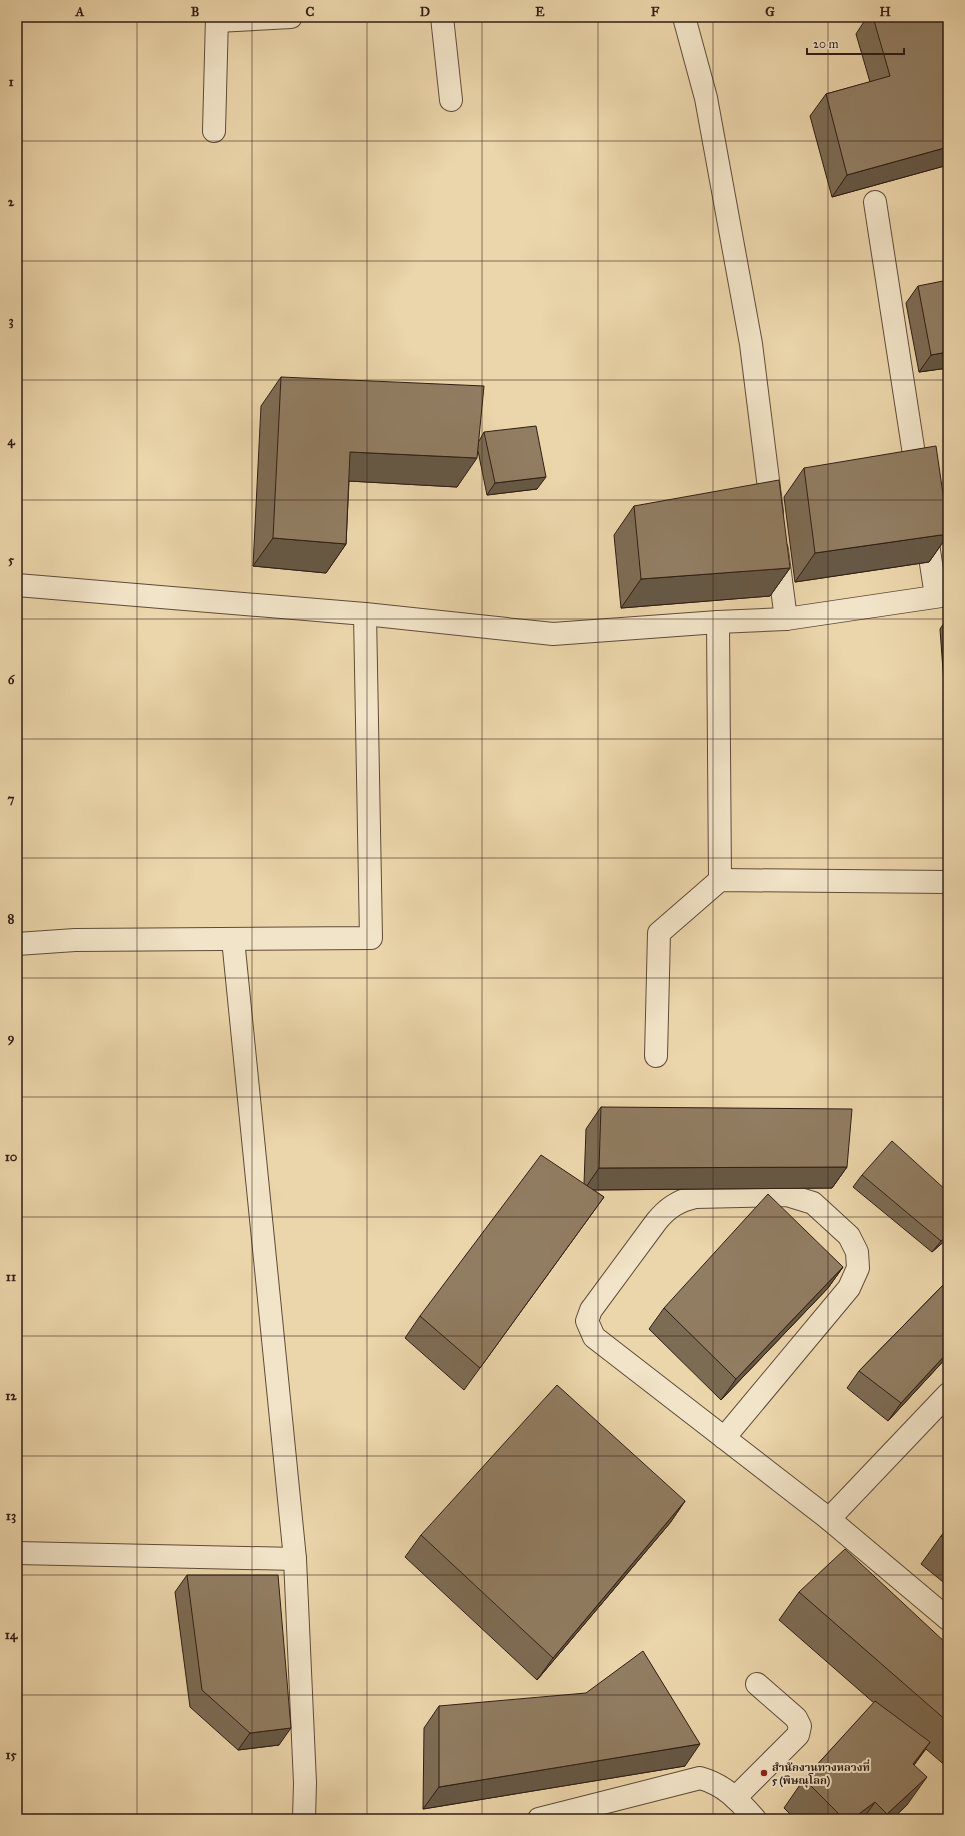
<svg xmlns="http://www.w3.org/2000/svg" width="965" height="1836" viewBox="0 0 965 1836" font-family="'IM FELL Great Primer','Noto Serif Thai',serif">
  <rect width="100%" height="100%" fill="#ebd5aa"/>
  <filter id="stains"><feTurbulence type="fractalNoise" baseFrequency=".005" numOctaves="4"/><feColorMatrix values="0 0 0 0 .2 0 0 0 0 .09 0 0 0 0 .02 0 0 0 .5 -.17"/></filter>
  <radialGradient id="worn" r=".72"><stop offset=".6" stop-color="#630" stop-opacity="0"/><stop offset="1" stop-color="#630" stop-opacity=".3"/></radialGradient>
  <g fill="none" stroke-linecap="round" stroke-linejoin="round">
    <g stroke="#5f4c39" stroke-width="24">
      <g id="minor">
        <path d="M442,17L451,100"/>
        <path d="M684,17L706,98L751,344L772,512"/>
        <path d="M217,21L291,17"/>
        <path d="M214,131L217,17"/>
        <path d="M875,202L918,480"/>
        <path d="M926,531L936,596"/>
        <path d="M777,550L786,619"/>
        <path d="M17,585L365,614L553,634L718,622L786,619L948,595"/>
        <path d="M718,622L720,880"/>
        <path d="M233,939L295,1559L305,1783L304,1819"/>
        <path d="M17,944L75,940L371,938L365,614"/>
        <path d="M656,1056L659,933L720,880L948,882"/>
        <path d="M724,1438L849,1288L858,1268L857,1252L849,1236L813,1203L787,1195L695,1197C678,1201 667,1208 656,1222L591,1310L587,1321L594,1337L829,1519L948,1619"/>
        <path d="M829,1519L948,1394"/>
        <path d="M17,1553L295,1559"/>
        <path d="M735,1798L798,1735L800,1726L796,1718L757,1684"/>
        <path d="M539,1819L700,1778C725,1785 738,1800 755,1819"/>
      </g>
    </g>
    <use href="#minor" stroke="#f2e4c8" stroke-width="22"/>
  </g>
  <g fill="#7d6c54" stroke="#301e13">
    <path d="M867,17H948V165L832,197L810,116L826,94L870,82L856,34Z"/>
    <path d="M918,286L948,368L919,372L906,303Z"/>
    <path d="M281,377L479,441L484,432L537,489L487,495L478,451L457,487L349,481L346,544L326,573L253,566L261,406Z"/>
    <path d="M804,468L948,528V535L929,562L795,582L784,497Z"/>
    <path d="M634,506L790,568L770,596L621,608L614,535Z"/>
    <path d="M948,617V725H947L940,629Z"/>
    <path d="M601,1107L847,1167L832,1188L593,1190L604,1197L464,1390L405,1338L420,1316L584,1184L586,1129Z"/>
    <path d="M862,1175L948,1192V1238L932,1252L853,1187Z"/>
    <path d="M843,1267L828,1288L721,1400L649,1329L664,1308Z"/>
    <path d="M948,1280V1356L888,1421L847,1388L859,1371Z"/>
    <path d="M685,1501L670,1523L537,1680L405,1557L421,1535Z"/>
    <path d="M948,1528V1586L921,1564L941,1536Z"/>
    <path d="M187,1575L279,1745L238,1750L190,1707L175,1592Z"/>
    <path d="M799,1592L948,1645V1768L926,1749L914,1765L907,1805L892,1819H795L784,1808L804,1779L874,1703L779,1620Z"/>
    <path d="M439,1706L685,1766L423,1809L424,1728Z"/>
  </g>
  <g fill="#665845" stroke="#301e13">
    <path d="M948,147V165L832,197L847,175Z"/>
    <path d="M948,352V368L919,372L931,355Z"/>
    <path d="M350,452L477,458L457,487L330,480Z"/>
    <path d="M546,477L537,489L487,495L495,483Z"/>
    <path d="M948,534V535L929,562L795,582L815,553Z"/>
    <path d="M273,538L346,544L326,573L253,566Z"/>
    <path d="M790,568L770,596L621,608L641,579Z"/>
    <path d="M847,1167L832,1188L584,1190L599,1168Z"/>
    <path d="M948,1234V1238L932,1252L941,1241Z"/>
    <path d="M843,1267L828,1288L721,1400L736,1379Z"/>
    <path d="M948,1352V1356L888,1421L901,1403Z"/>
    <path d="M685,1501L670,1523L537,1680L553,1658Z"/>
    <path d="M291,1728L279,1745L238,1750L250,1733Z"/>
    <path d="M930,1742L910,1771L913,1764Z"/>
    <path d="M700,1744L685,1766L423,1809L439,1787Z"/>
    <path d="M927,1777L907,1805L892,1819H883L887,1814Z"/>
    <path d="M875,1802L863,1819H852Z"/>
  </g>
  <g fill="#917d62" stroke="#301e13">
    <path d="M873,17H948V147L847,175L826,94L890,76Z"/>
    <path d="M948,280V352L931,355L918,286Z"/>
    <path d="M281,377L484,386L477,458L350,452L346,544L273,538Z"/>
    <path d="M536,426L546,477L495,483L484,432Z"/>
    <path d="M936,446L948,528V534L815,553L804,468Z"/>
    <path d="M779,480L790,568L641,579L634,506Z"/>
    <path d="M601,1107L852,1109L847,1167L599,1168Z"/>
    <path d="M892,1141L948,1192V1234L941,1241L862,1175Z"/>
    <path d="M541,1155L604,1197L480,1368L420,1316Z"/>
    <path d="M768,1194L843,1267L736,1379L664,1308Z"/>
    <path d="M948,1280V1352L901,1403L859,1371Z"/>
    <path d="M557,1385L685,1501L553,1658L421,1535Z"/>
    <path d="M948,1528V1541L941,1536Z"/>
    <path d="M845,1549L948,1645V1722L799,1592Z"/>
    <path d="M187,1575H278L291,1728L250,1733L202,1690Z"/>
    <path d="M643,1651L700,1744L439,1787V1706L586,1693Z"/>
    <path d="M875,1701L930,1742L913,1764L927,1777L887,1814L875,1802L852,1819H844L804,1779Z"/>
  </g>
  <path fill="none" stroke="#301e13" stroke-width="1" stroke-opacity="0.55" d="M137,17V1819M252,17V1819M367,17V1819M482,17V1819M598,17V1819M713,17V1819M828,17V1819M17,141H948M17,261H948M17,380H948M17,500H948M17,619H948M17,739H948M17,858H948M17,978H948M17,1097H948M17,1217H948M17,1336H948M17,1456H948M17,1575H948M17,1695H948"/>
  <circle fill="#8f2418" stroke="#f2e4c8" stroke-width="1.5" cx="764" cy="1773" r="4"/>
  <g text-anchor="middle" stroke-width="4" stroke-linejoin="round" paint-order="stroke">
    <g font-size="11" font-weight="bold" fill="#301e13" stroke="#f2e4c8" text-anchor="start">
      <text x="772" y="1771">สำนักงานทางหลวงที่<tspan x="772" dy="13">5 (พิษณุโลก)</tspan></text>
    </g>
  </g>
  <rect width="965" height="1836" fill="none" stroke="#ebd5aa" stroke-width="44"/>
  <path d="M807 48v6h97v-6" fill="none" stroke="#301e13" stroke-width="2"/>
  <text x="813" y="48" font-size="12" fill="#301e13" stroke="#f2e4c8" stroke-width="3" paint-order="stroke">20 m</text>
  <rect x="22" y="22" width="921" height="1792" fill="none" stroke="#301e13" stroke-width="1.5"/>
  <g font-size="13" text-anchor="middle" font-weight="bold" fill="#301e13">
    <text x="80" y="16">A</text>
    <text x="195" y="16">B</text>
    <text x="310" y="16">C</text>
    <text x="425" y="16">D</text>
    <text x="540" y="16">E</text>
    <text x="655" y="16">F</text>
    <text x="770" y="16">G</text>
    <text x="885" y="16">H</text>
    <text x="11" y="86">1</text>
    <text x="11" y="206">2</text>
    <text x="11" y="325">3</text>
    <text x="11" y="445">4</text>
    <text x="11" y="564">5</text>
    <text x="11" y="684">6</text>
    <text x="11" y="803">7</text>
    <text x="11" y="923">8</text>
    <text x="11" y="1042">9</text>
    <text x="11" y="1161">10</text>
    <text x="11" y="1281">11</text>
    <text x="11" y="1400">12</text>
    <text x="11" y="1520">13</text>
    <text x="11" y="1639">14</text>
    <text x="11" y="1759">15</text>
  </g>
  <rect width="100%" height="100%" filter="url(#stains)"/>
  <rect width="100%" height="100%" fill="url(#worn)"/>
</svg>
